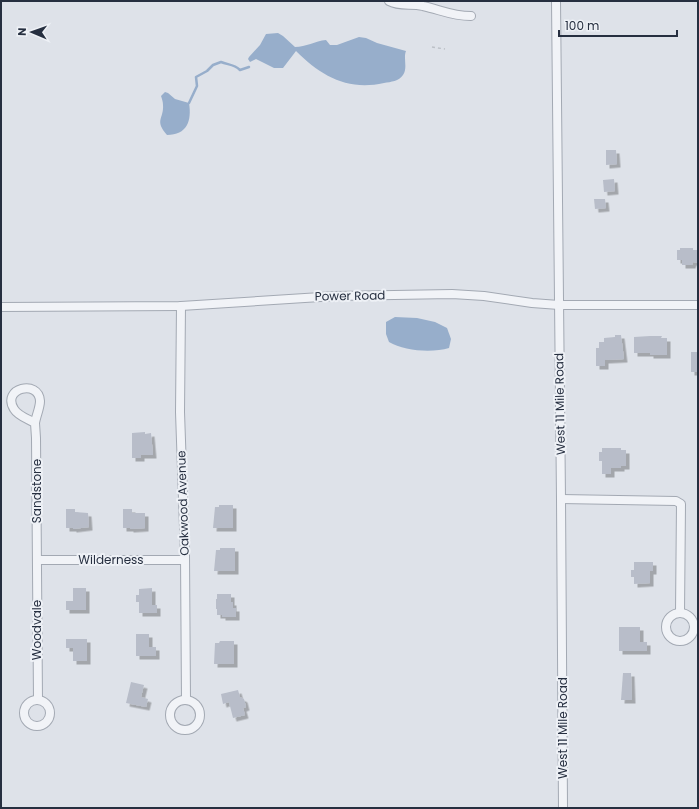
<svg xmlns="http://www.w3.org/2000/svg" width="699" height="809" viewBox="0 0 699 809" font-family="Poppins,sans-serif">
  <defs>
    <filter id="shadow"><feDropShadow dx="3.5" dy="3.5" stdDeviation="0" flood-color="#0004"/></filter>
  </defs>
  <rect width="100%" height="100%" fill="#dee2e9"/>
  <g fill="#97aecb">
    <path d="M278,33L283,36L295,47C306,47 315,41 326,40L330,45H337L359,37L366,38L377,43L406,51C403,58 408,68 403,75C399,81 391,82 384,83C347,91 321,76 296,51L283,68H274L256,59L250,62L248,59L249,57L260,45L266,34Z"/>
    <path d="M165,92L168,93L175,99L189,103C192,121 187,135 167,135C154,120 164,119 163,105C163,102 162,99 161,96Z"/>
    <path d="M395,317L417,318L435,322L447,328L451,339L449,348C432,353 404,351 389,342L386,334V322Z"/>
  </g>
  <g fill="none" stroke-linecap="round" stroke-linejoin="round">
    <path stroke="#97aecb" stroke-width="2.5" d="M189,103L197,86L196,77L207,71L213,65L221,62C228,65 234,64 240,70L249,67"/>
  </g>
  <g fill="#b8bdc9" filter="url(#shadow)">
    <path d="M606,150H616L617,164L606,165Z"/>
    <path d="M614,179L615,191L604,192L603,180Z"/>
    <path d="M594,199H605L606,208L595,209Z"/>
    <path d="M680,248H693V250H698V263L693,262L692,265H682V260H677V250H680Z"/>
    <path d="M615,335H621L624,359L605,360V366H596V348H599V342H604V338L615,337Z"/>
    <path d="M650,336H662L661,338H667V355H650V353H634V337Z"/>
    <rect x="691" y="352" width="7" height="20"/>
    <path d="M145,432V434L151,433L153,455H141V458H132V433Z"/>
    <path d="M602,448H621V450H626V466H621V468H611V474H602V461H599V452H602Z"/>
    <path d="M219,505H233V528H213L215,507H219Z"/>
    <path d="M66,509H75V512L88,513L89,527L73,529V528H66Z"/>
    <path d="M123,509H132V513H145V528L130,529V528H123Z"/>
    <path d="M220,548H235V571H214L216,550H220Z"/>
    <path d="M634,562H653V571H650V583L634,584V577H631V570H634Z"/>
    <path d="M73,588H86V610H66V601H73Z"/>
    <path d="M152,588V605H157V613H139V602H136V595H139V589Z"/>
    <path d="M217,594H231V602H233V608H236V617H222V615H217V609H216V599H217Z"/>
    <path d="M619,627H640V642H647V651H619Z"/>
    <path d="M136,634H149V647H156V656H136Z"/>
    <path d="M66,639H87V661H73V648H66Z"/>
    <path d="M220,641H234V664H214L215,643H219Z"/>
    <path d="M623,673H631L632,700H621Z"/>
    <path d="M131,682L144,685L141,697L148,699L146,707L126,703Z"/>
    <path d="M238,690L240,697L244,699L246,707L243,708L245,715L233,718L229,702L223,704L221,694Z"/>
  </g>
  <g fill="none" stroke-linecap="round" stroke-linejoin="round">
    <g stroke="#a3a9b3" stroke-width="10">
      <g id="minor">
        <path d="M389,1C400,7 411,3 423,6C441,10 452,16 471,16"/>
        <path d="M556,1L561,499L563,808"/>
        <path d="M181,306L180,412L185,556L186,700"/>
        <path d="M1,307L181,306L336,296L452,294L484,296L532,303L559,305H698"/>
        <path d="M35,423C36,416 40,408 40,401C39,379 1,388 14,409C18,416 28,419 35,423L36,438L38,700"/>
        <path d="M561,499L676,501L681,504L680,613"/>
        <path d="M37,560H185"/>
        <circle cx="680" cy="627" r="14"/>
        <circle cx="185" cy="715" r="15"/>
        <circle cx="37" cy="713" r="13"/>
      </g>
    </g>
    <path stroke="#bcc0c7" stroke-width="1.5" stroke-dasharray="3 3" stroke-linecap="butt" d="M432,47L445,49"/>
    <use href="#minor" stroke="#f1f3f7" stroke-width="8"/>
  </g>
  <g text-anchor="middle" stroke-width="4" stroke-linejoin="round" paint-order="stroke">
    <g font-size="12" fill="#262f40" stroke="#eef1f6">
      <text transform="translate(350 296) rotate(-1)" y="4">Power Road</text>
      <text transform="translate(560 404) rotate(-91)" y="4">West 11 Mile Road</text>
      <text transform="translate(37 491) rotate(-90)" y="4">Sandstone</text>
      <text transform="translate(183 503) rotate(-92)" y="4">Oakwood Avenue</text>
      <text x="111" y="564">Wilderness</text>
      <text transform="translate(37 630) rotate(-90)" y="4">Woodvale</text>
      <text transform="translate(563 728) rotate(-90)" y="4">West 11 Mile Road</text>
    </g>
  </g>
  <rect width="699" height="809" fill="none" stroke="#262f40" stroke-width="4"/>
  <g transform="translate(32 32) rotate(272)" stroke="#eef1f6" stroke-width="3" paint-order="stroke">
  <path d="M0-3L7 15L0 10L-7 15Z" fill="#262f40"/>
  <text y="-6" font-size="11" font-weight="bold" text-anchor="middle" fill="#262f40">N</text>
  </g>
  <path d="M559 30v6h118v-6" fill="none" stroke="#262f40" stroke-width="2"/>
  <text x="565" y="30" font-size="12" fill="#262f40" stroke="#eef1f6" stroke-width="3" paint-order="stroke">100 m</text>
</svg>
